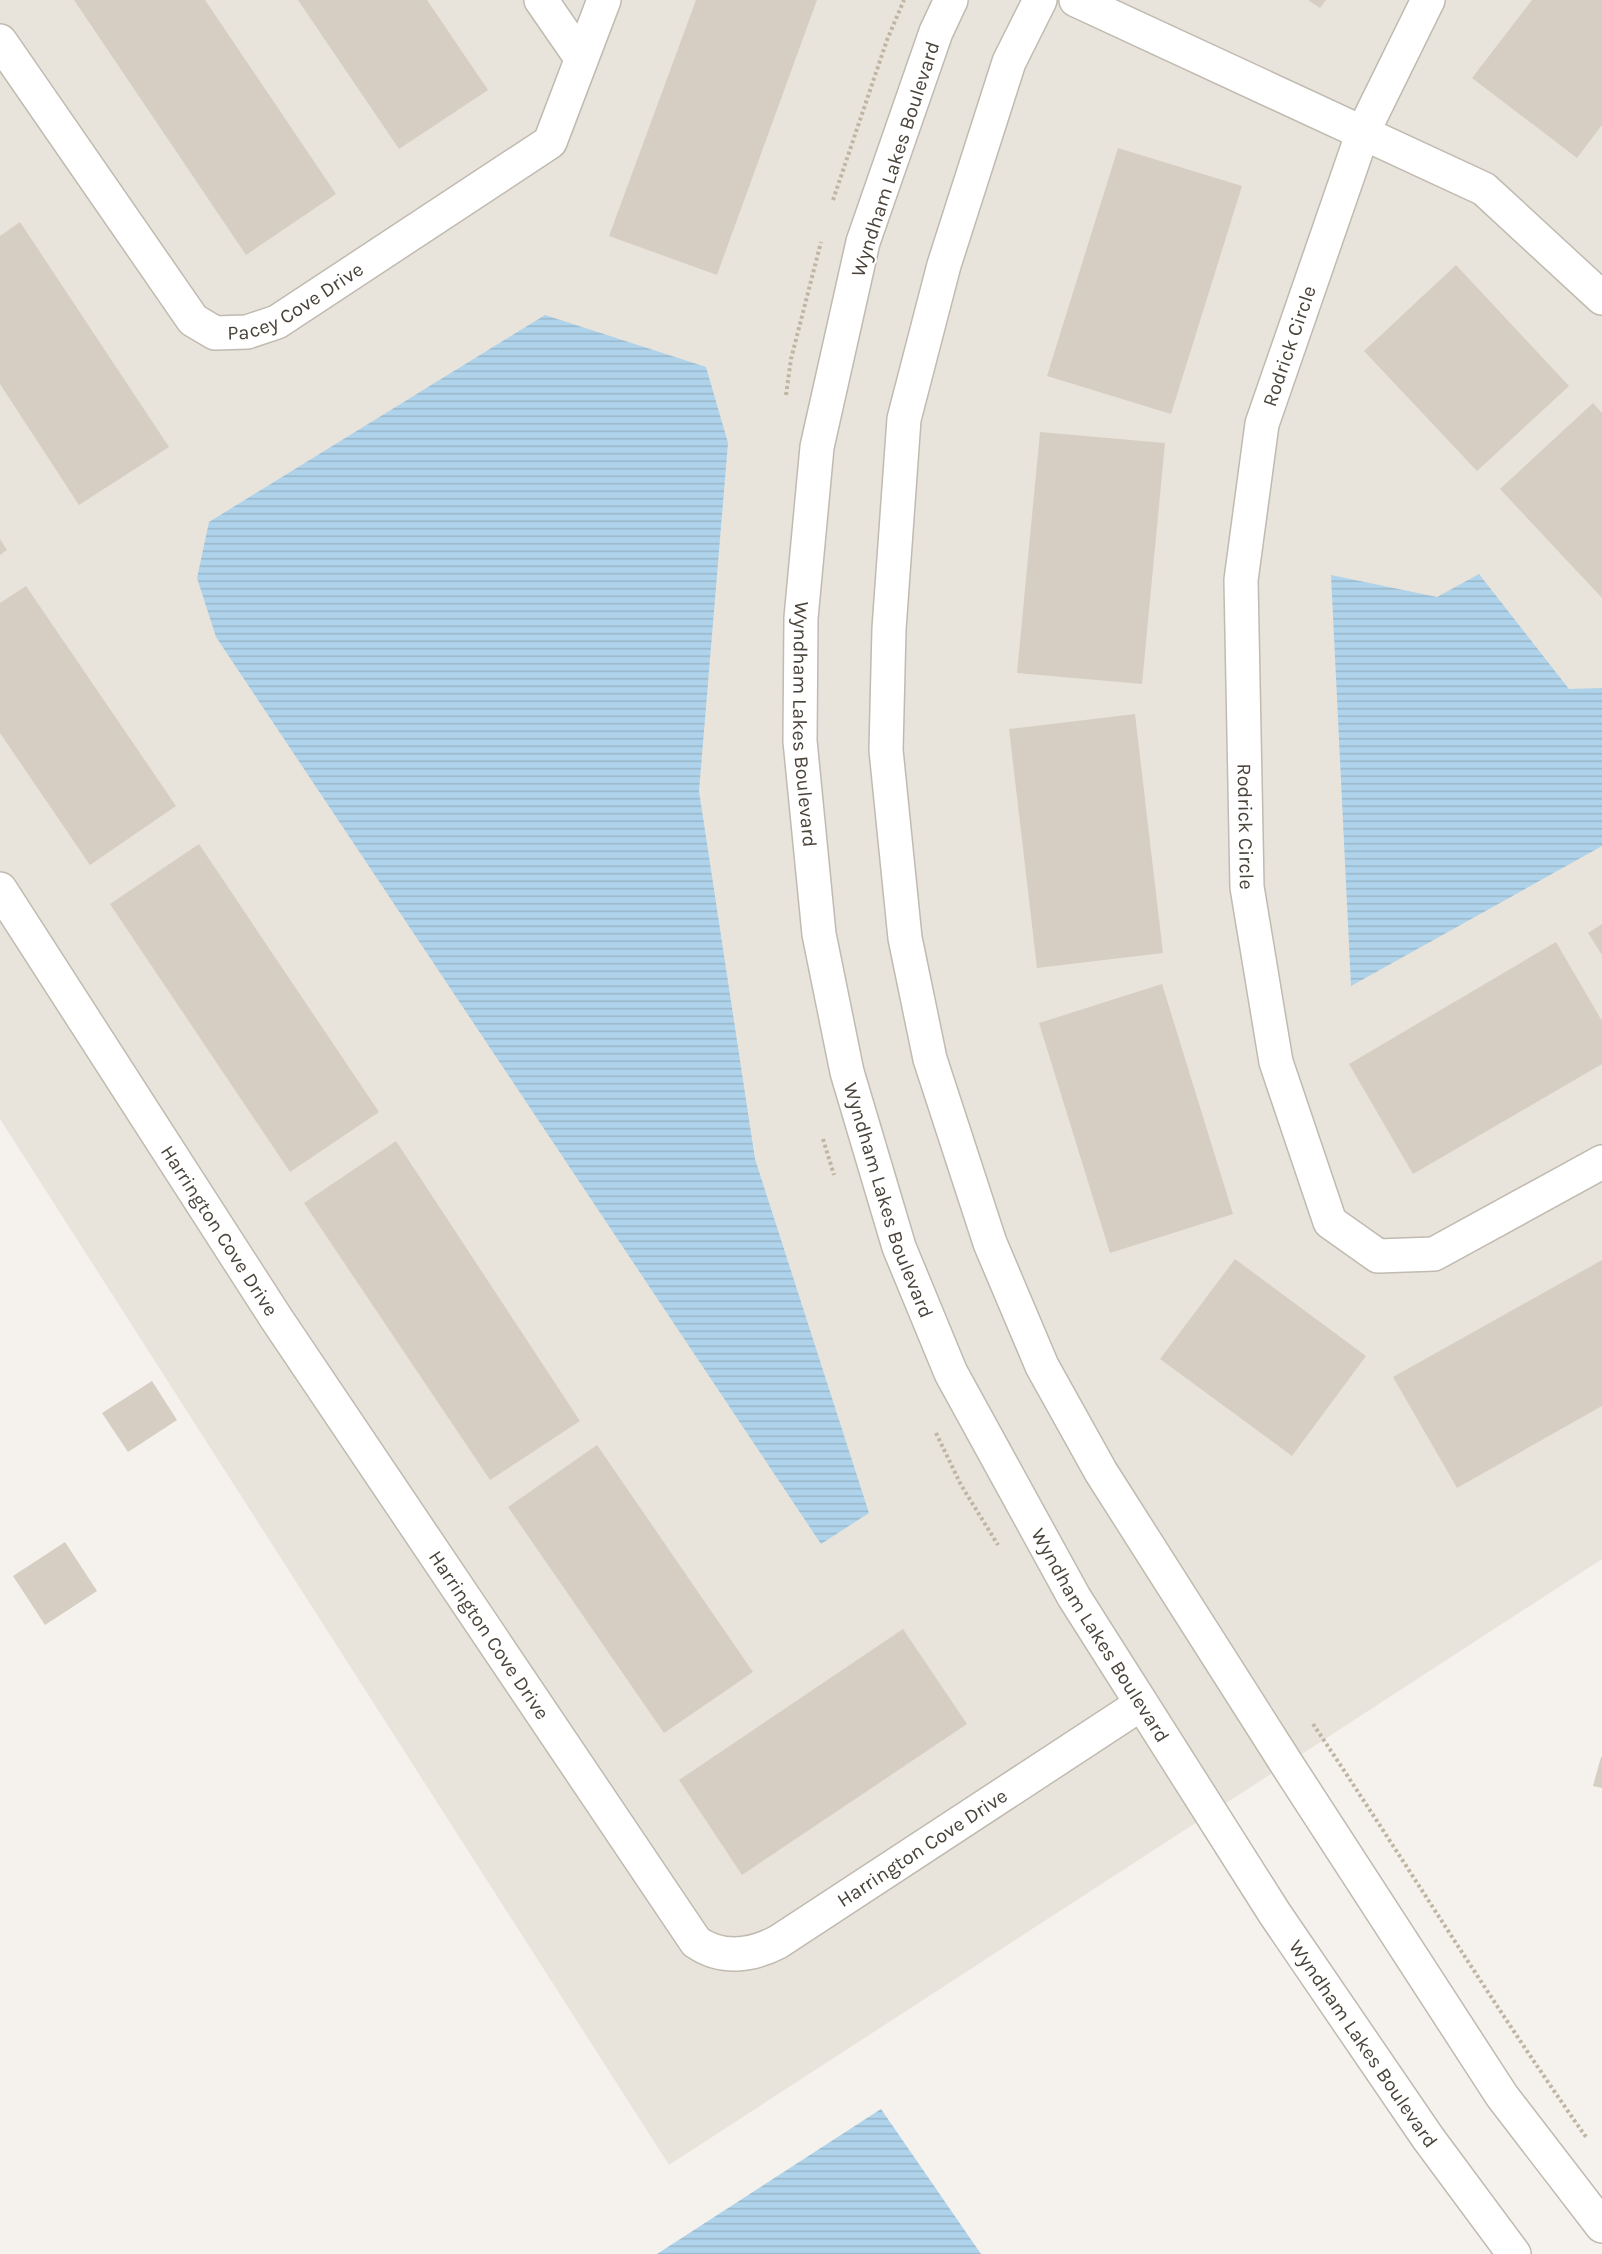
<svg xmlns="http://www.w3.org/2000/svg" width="1602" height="2254" viewBox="0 0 1602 2254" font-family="Karla,sans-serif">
  <defs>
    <pattern id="water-rules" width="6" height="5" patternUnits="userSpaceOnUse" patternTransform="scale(1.5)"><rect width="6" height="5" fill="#afd3eb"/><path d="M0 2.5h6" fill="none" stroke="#98b6ca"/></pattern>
  </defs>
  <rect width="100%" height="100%" fill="#f5f2ed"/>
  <path fill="#e8e4db" d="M0,0H1602V1559L669,2165L0,1119Z"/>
  <g fill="url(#water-rules)">
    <path d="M545,315L706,367L728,443L699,791L755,1159L869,1513L821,1544L216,637L197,578L209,522Z"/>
    <path d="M1479,574L1569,689L1602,688V846L1351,986L1331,575L1437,597Z"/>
    <path d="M881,2109L981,2254H657Z"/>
  </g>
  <g fill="#d6cec3">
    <path d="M74,0H205L336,194L246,255Z"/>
    <path d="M298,0H427L488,90L399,149Z"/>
    <path d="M696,0H817L717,275L609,236Z"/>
    <path d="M1308,0H1326L1320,8Z"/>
    <path d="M1532,0H1602V125L1577,158L1472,78Z"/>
    <path d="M1118,148L1242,186L1171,414L1047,376Z"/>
    <path d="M20,222L169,447L79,505L0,384V236Z"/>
    <path d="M1456,265L1569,386L1477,471L1364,351Z"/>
    <path d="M1593,403L1602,413V598L1500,489Z"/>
    <path d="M1040,432L1165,443L1142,684L1017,673Z"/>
    <path d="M0,539L7,550L0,555Z"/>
    <path d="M26,586L176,806L90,865L0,733V603Z"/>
    <path d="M1135,714L1163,953L1037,968L1009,729Z"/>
    <path d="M199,844L379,1112L290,1172L110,904Z"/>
    <path d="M1602,924V955L1588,933Z"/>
    <path d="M1556,942L1602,1021V1064L1413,1174L1349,1064Z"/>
    <path d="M1162,984L1233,1214L1110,1253L1039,1023Z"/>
    <path d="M396,1141L580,1421L490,1480L304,1203Z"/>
    <path d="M1235,1259L1366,1356L1292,1456L1160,1359Z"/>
    <path d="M1602,1260V1406L1457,1488L1393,1377Z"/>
    <path d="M152,1381L177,1420L128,1452L102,1413Z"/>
    <path d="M597,1445L753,1672L664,1733L508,1507Z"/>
    <path d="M65,1542L97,1591L45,1625L13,1576Z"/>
    <path d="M903,1629L967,1724L742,1875L679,1780Z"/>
    <path d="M1601,1757H1602V1788L1593,1786Z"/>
  </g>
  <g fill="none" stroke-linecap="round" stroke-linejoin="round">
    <g stroke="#c0bab0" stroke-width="36">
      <g id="minor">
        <path d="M541,0L581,58"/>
        <path d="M1076,0L1484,189L1602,298"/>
        <path id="s1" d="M1428,0L1363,132L1262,424L1241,580L1247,887L1276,1062L1330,1222L1378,1256L1434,1254L1602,1162"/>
        <path id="s2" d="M0,41L193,320L215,333L247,332L277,322L550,142L604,0"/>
        <path id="s3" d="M0,889L276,1318L696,1942C722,1960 751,1956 778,1942L1141,1704"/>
      </g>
    </g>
    <g stroke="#c0bab0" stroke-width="36">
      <g id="tertiary">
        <path id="s4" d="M951,0L936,32L863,242L817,447L801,618L800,741L819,934L847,1072L899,1247L951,1373L1074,1597L1275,1914L1428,2138L1514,2254"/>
        <path d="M1040,0L1009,62L944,265L904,419L889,629L886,750L905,938L930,1059L990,1243L1042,1366L1101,1472L1288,1766L1502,2096L1602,2226"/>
      </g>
    </g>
    <g stroke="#c0b5a2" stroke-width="4" stroke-dasharray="3 3" stroke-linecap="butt">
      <path d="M833,200L887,40L904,0"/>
      <path d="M786,395L791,359L821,242"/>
      <path d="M823,1139L834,1175"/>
      <path d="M936,1433L961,1485L998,1545"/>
      <path d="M1313,1724C1405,1861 1491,2002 1586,2137"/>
    </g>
    <use href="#minor" stroke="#fff" stroke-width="33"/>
    <use href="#tertiary" stroke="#fff" stroke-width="33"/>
  </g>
  <g text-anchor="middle" stroke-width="4.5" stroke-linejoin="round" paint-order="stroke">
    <g font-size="20" fill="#49433a" stroke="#fff">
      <text transform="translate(895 159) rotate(-72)" y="7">Wyndham Lakes Boulevard</text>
      <text dy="7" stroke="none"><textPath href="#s2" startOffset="453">Pacey Cove Drive</textPath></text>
      <text transform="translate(1289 346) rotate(-71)" y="7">Rodrick Circle</text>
      <text dy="7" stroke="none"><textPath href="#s4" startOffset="746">Wyndham Lakes Boulevard</textPath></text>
      <text dy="7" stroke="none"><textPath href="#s1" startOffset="860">Rodrick Circle</textPath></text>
      <text dy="7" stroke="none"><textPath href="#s4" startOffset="1232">Wyndham Lakes Boulevard</textPath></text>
      <text dy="7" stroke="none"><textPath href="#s3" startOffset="406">Harrington Cove Drive</textPath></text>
      <text dy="7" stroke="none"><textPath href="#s4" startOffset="1718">Wyndham Lakes Boulevard</textPath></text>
      <text dy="7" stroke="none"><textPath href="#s3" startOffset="892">Harrington Cove Drive</textPath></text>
      <text dy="7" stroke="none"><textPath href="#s3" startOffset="1521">Harrington Cove Drive</textPath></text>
      <text dy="7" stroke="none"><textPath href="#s4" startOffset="2204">Wyndham Lakes Boulevard</textPath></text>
    </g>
  </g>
</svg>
